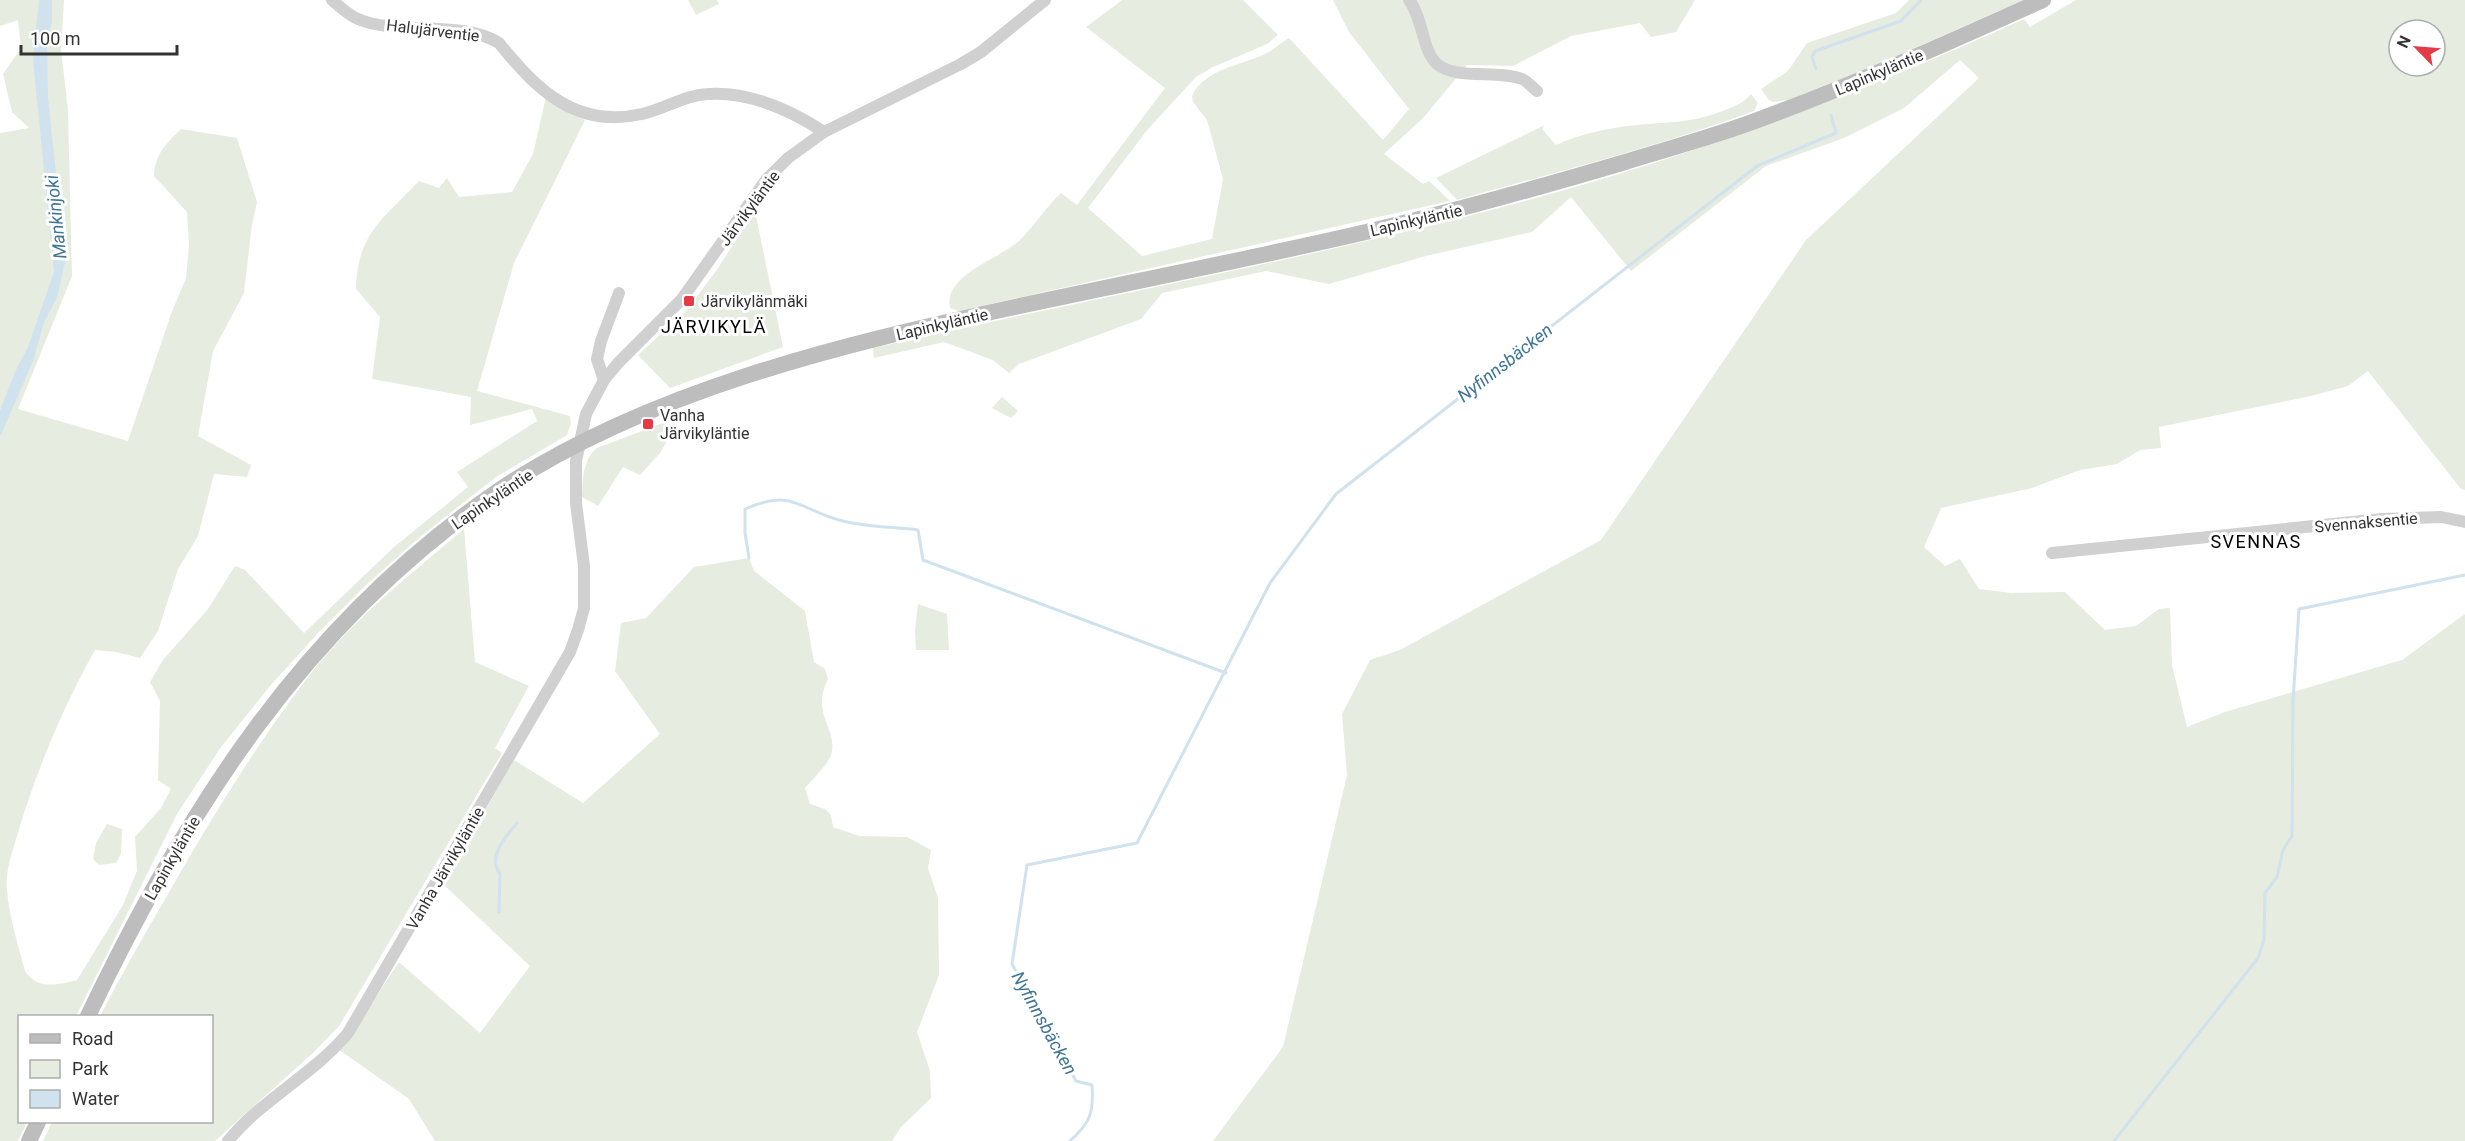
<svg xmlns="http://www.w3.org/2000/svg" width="2465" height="1141" viewBox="0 0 2465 1141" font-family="Roboto,sans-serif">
  <rect width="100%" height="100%" fill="#fff"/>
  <g fill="#e6ecdf" fill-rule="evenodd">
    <path d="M0,0H64L61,50L68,110L72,276L18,409L128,441L171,314L186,278L189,245L187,212L154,176C155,154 166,144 181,129L237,138L257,202L252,225L244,293L213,351L198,436L251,465L247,477L214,474L198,536L178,569L158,631L140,658L116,652L95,650C62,709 36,772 17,836C12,853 5,872 7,890C9,917 18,944 25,971C37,990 57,985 77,980L123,905L137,871L135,837L161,808L171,789L158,780L160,701L150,682L163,660L208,609L235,566L245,570L304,633L394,547L468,487L457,472L537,421L532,409L470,425L471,397L372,379L380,317L356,289C357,234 383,219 419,181L439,188L447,178L459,197L512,192L533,154L546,97L570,114L585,120L514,263L477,391L570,416L571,423L567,435L496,477L421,536L366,585L319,632L270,686L221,747L177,814L76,1016H20V1122H27L18,1141H0V437L11,408L2,405L0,410V133L29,128L12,112L3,74L21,48L18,20L0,26Z"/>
    <path d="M688,0H717L719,4L696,15Z"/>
    <path d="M1122,0H1243L1278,35L1267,44L1213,67L1196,77L1148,129L1088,208L1142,256L1212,239L1223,179L1207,120L1193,102L1192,96C1204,69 1240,66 1265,54C1273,50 1281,43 1289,38L1383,140L1409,109L1349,32L1333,0H1695L1676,32L1651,37L1640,23L1571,36L1513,66L1467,65L1424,117L1384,154L1423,184L1429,181L1450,201L959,311L950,308C943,274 1001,259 1020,240C1035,225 1046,207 1061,193L1077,205L1165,88L1086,27Z"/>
    <path d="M1909,0H2024L1864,70L1788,100L1773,102L1769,100L1761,89L1788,71L1807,43L1896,13Z"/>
    <path d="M2076,0H2465V490L2461,489L2368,371L2348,386L2311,396L2159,427L2161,448L2140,450L2117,464L2080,470L2032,488L1941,508L1924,547L1945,566L1960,559L1979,589L2011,593L2065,592L2105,630L2136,626L2159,609L2170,608L2172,665L2187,727L2225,712L2402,660L2465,614V1141H1213L1283,1047L1347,775L1342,714L1370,660L1400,650L1601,540L1806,240L1979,78L1960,60L1904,108L1844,138L1766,166L1631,271L1571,197L1532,232L1426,256L1329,284L1266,271L1162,293L1141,319L1019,364L1009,373L993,360L944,342L874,358L873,348C1087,299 1303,261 1514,204C1690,157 1859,94 2024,19L2030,27ZM2399,30H2435V66H2399Z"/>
    <path d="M1751,94L1758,103L1754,111C1657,147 1556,172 1457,200L1436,178L1545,125L1542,129L1556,145C1577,135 1604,129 1628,126C1667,121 1689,125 1728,109C1737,105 1745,102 1751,94Z"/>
    <path d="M755,211L783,347L670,388L638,355L686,311L716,271Z"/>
    <path d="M1002,397L1018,411L1011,418L992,408Z"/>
    <path d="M663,423L676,425L660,453L640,475L623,467L598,506L582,497C583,479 582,461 597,448Z"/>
    <path d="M464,529L475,662L529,686L495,748L502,753L339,1026L315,1051L215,1141H43L52,1122H212V1016H100C120,977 142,939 164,901C209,822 256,744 312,672C355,618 412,573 464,529Z"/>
    <path d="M749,558L754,571L805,611L814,662L825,669L828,679C810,715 839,729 831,755C828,764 812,780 805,788L810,804L825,809L831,815L833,827L859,836L907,837L931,850L928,868L938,898L939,975L917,1032L930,1071L931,1098L901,1127L892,1141H435L409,1099L338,1049L351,1034L399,962L480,1033L530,966L443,884L514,760L583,803L660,734L615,671L621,623L646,618L694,567Z"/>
    <path d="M918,604L947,614L949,650H916L915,630Z"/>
    <path d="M107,824L122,829L121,854L116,863L99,865L93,859L96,843Z"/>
  </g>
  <path fill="#cfe2ee" d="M39,0H52V23L47,37L48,98L59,201L69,244L57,298L44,322L33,361L0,437V410L16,370L28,347L54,272L33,59Z"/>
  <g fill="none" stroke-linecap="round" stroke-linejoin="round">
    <g stroke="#cfe2ee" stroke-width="3">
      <path d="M1816,69L1812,57L1815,51L1901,21L1921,0"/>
      <path d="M749,558L745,533V509C795,487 800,511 843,521C867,527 894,527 918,530L923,560L1226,673"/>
      <path d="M499,912L500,874C487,857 506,836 517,823"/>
      <path d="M1070,1141C1090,1123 1094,1113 1092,1085L1076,1081L1012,964L1027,865L1137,843L1270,583L1336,494L1757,166L1836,133L1831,115"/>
      <path d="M2114,1141L2258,958L2264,940L2265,893L2277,877L2283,850L2292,836L2293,701L2299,609L2465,575"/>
    </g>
    <g stroke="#d0d0d0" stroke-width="12">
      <path d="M332,0C340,7 348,15 358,19C398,36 461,19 499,43C537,90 576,129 642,114C664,109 685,95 708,94C750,91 790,110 824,132"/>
      <path d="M1409,0C1423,18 1422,49 1436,63C1455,81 1497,69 1522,79C1527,81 1532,87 1537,91"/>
      <path d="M604,380L597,359L601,341L619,293"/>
      <path d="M2052,553L2382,519L2441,517L2465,522"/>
      <path d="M228,1141C262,1099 313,1075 348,1033L570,652L578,630L584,608V566L576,503V461L586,414L604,380L619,362L682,299L766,180L788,158L824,132L961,64L981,52L1045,0"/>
    </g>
    <g stroke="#bdbdbd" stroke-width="16">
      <path d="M88,1016C187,809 303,626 495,493C643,392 842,344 1015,307C1132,282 1249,259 1366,232C1452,212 1537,188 1622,163C1667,149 1712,137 1755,121C1853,85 1948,43 2043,0"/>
      <path d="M29,1141L38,1122"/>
    </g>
  </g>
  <g fill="#e63946" stroke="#fff" stroke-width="2">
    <rect x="683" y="295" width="12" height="12" rx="3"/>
    <rect x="642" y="418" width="12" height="12" rx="3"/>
  </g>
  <g text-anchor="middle" stroke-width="6" stroke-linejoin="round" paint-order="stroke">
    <g font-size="16" fill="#333" stroke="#fff">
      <text transform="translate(433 30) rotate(7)" y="6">Halujärventie</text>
      <text transform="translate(1879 72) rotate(-23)" y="6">Lapinkyläntie</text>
      <text transform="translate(749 208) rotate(-53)" y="6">Järvikyläntie</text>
      <text transform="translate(1416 220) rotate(-13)" y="6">Lapinkyläntie</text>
      <text transform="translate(942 324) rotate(-13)" y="6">Lapinkyläntie</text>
      <text transform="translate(492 499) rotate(-34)" y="6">Lapinkyläntie</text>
      <text transform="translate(2366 522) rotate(-5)" y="6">Svennaksentie</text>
      <text transform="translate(172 858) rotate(-60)" y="6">Lapinkyläntie</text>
      <text transform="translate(445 868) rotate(-60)" y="6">Vanha Järvikyläntie</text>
    </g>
    <g font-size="16" fill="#333" stroke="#fff" text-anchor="start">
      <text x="701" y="307">Järvikylänmäki</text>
      <text x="660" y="421">Vanha<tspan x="660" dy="18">Järvikyläntie</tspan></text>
    </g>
    <g font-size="18" font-style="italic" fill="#3f7597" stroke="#fff">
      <text transform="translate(56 217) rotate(-96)" y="6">Mankinjoki</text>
      <text transform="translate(1505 363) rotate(-38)" y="6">Nyfinnsbäcken</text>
      <text transform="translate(1044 1023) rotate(61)" y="6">Nyfinnsbäcken</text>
    </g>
    <g font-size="18" letter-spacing="1.5" fill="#000" stroke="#fff">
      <text x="714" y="333">JÄRVIKYLÄ</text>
      <text x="2256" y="548">SVENNAS</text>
    </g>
  </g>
  <rect x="18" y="1015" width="195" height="108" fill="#ffffff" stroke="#adadad" stroke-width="1.5"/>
  <rect x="30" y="1034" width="30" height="9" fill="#bdbdbd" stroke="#adadad" stroke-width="1.5"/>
  <text x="72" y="1045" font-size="18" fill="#333333">Road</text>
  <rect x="30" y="1060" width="30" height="18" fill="#e6ecdf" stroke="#adadad" stroke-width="1.5"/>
  <text x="72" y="1075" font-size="18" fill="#333333">Park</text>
  <rect x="30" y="1090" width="30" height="18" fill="#cfe2ee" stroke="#adadad" stroke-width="1.5"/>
  <text x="72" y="1105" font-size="18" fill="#333333">Water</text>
  <g transform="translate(2417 48) rotate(295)"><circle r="28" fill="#ffffff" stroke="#adadad" stroke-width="1.5"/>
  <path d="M0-4.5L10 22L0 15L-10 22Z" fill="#e63946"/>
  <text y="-9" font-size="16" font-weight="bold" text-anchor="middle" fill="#333333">N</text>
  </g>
  <path d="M21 45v9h156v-9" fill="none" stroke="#333333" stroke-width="3"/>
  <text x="30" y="45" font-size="18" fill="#333333" stroke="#ffffff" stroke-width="4.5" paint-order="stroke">100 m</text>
</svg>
